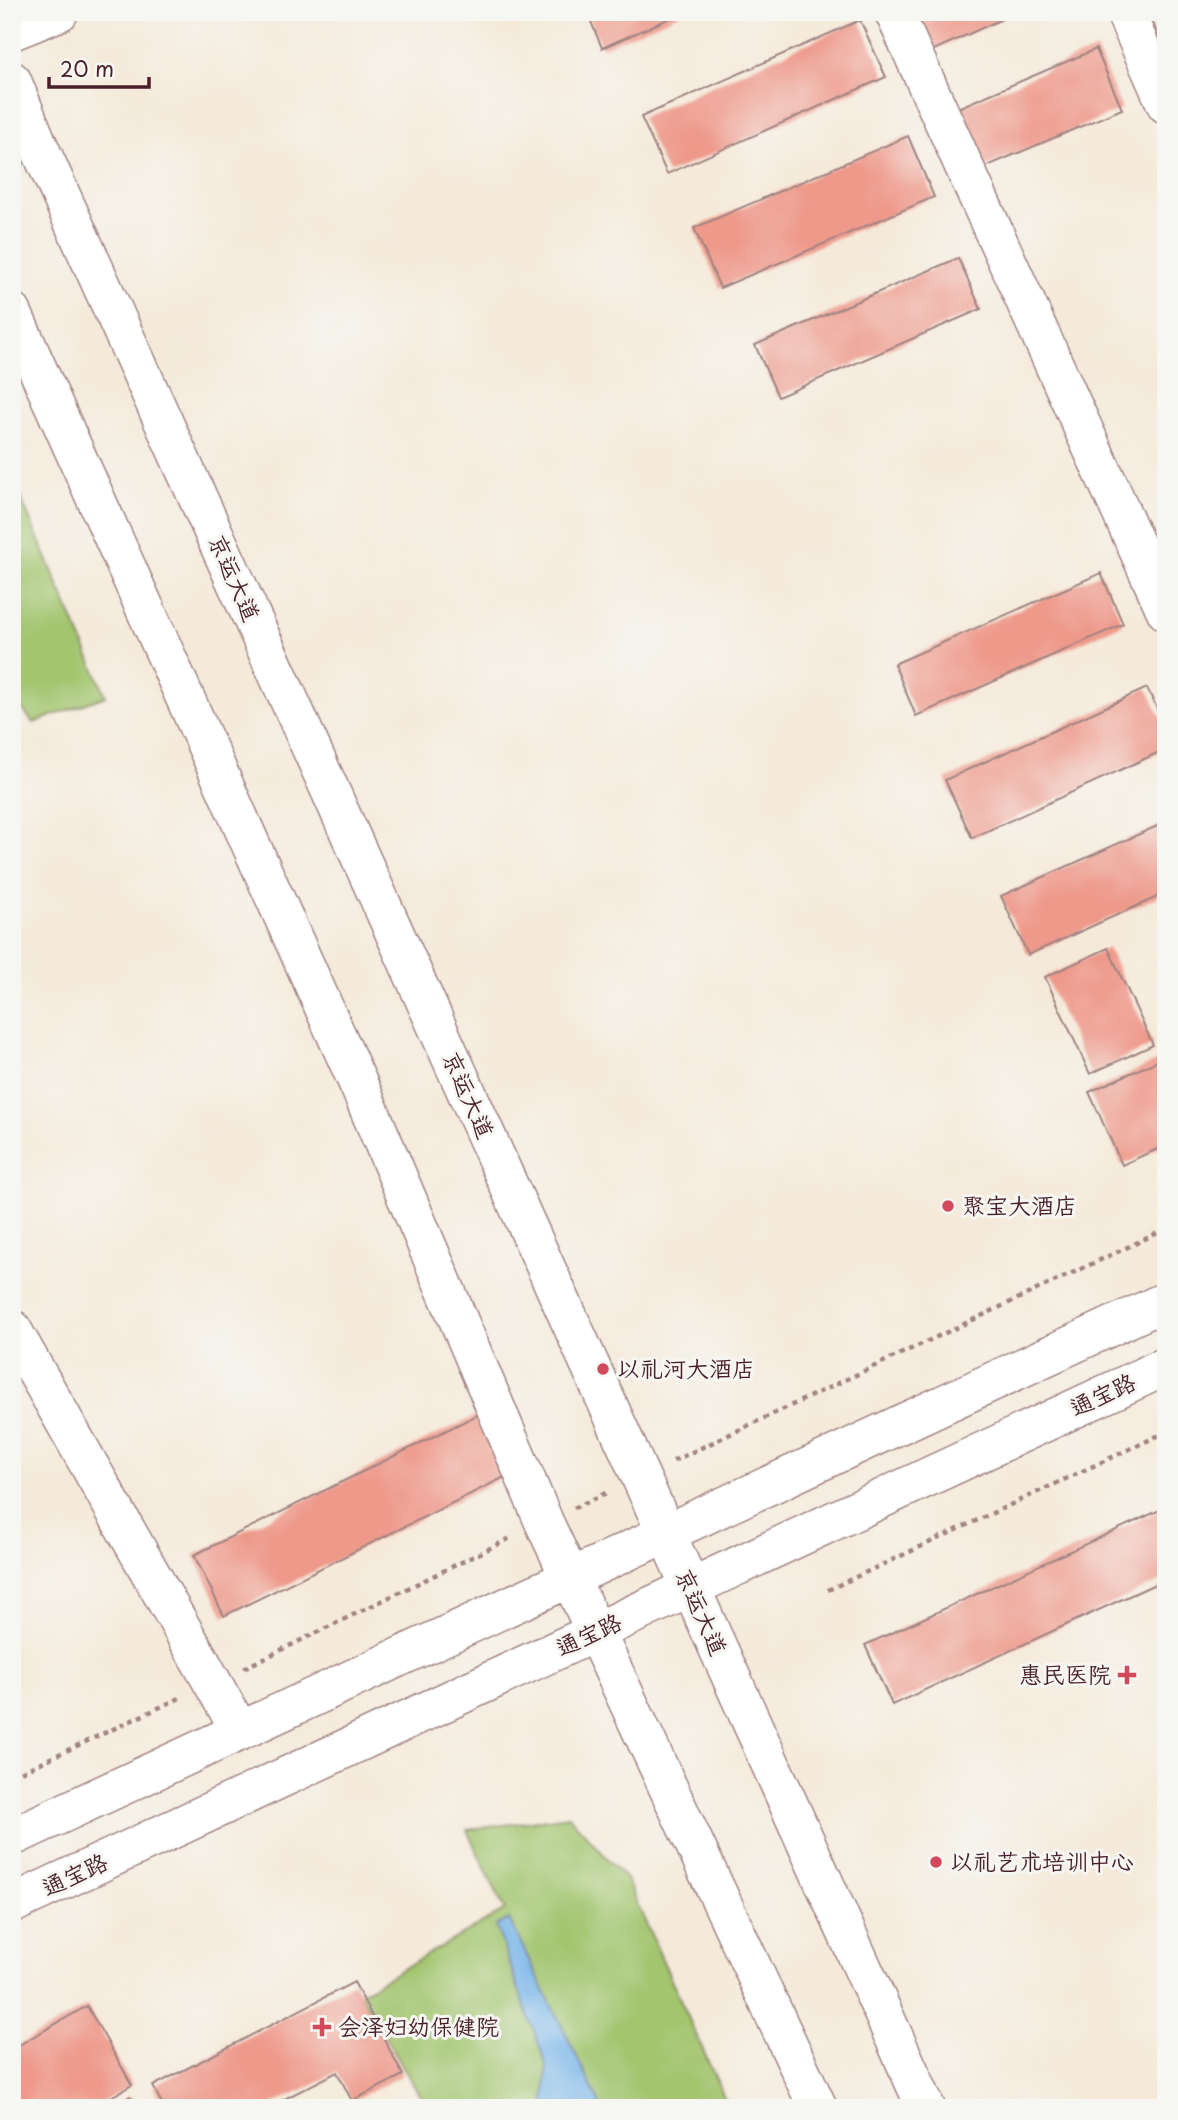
<svg xmlns="http://www.w3.org/2000/svg" width="1178" height="2120" viewBox="0 0 1178 2120" font-family="'Playpen Sans','LXGW WenKai TC',sans-serif">
  <rect width="100%" height="100%" fill="#f6f6f2"/>
  <filter id="ink" filterUnits="userSpaceOnUse"><feTurbulence type="fractalNoise" baseFrequency=".0143" numOctaves="2"/><feDisplacementMap in="SourceGraphic" scale="14" xChannelSelector="R" yChannelSelector="G"/><feConvolveMatrix kernelMatrix="1 2 1 2 8 2 1 2 1" color-interpolation-filters="sRGB"/></filter>
  <filter id="wash" filterUnits="userSpaceOnUse"><feTurbulence type="fractalNoise" baseFrequency=".00686" numOctaves="4" result="noise"/><feDisplacementMap in="SourceGraphic" scale="28" xChannelSelector="R" yChannelSelector="G"/><feGaussianBlur stdDeviation="1.57" result="paint"/><feColorMatrix in="noise" values="0 0 0 0 0 0 0 0 0 0 0 0 0 0 0 0 0 1.4 0 .05"/><feComposite in="paint" operator="in"/></filter>
  <g filter="url(#wash)">
    <rect width="100%" height="100%" fill="#f5eada"/>
    <g fill="#a2c56e" stroke="#76724c" stroke-width="2">
      <path d="M12,478L106,696L33,723L12,695Z"/>
      <path d="M569,1816L626,1879L729,2108H427L360,1993L505,1910L467,1830Z"/>
    </g>
    <path fill="#76b4e9" stroke="#606a8a" stroke-width="2" d="M509,1919L602,2108H544L547,2067L496,1926Z"/>
    <g id="blocks">
      <g fill="#ee998a">
        <path d="M587,12H684L602,48Z"/>
        <path d="M904,12H1017L923,55Z"/>
        <path d="M1149,12H1166V40L1160,42Z"/>
        <path d="M860,20L886,77L667,174L641,117Z"/>
        <path d="M1096,49L1122,109L978,170L953,110Z"/>
        <path d="M908,136L934,197L720,288L694,228Z"/>
        <path d="M958,258L981,309L778,397L755,345Z"/>
        <path d="M1101,573L1123,624L916,716L894,664Z"/>
        <path d="M1147,688L1166,727V749L972,838L945,780Z"/>
        <path d="M1166,822V893L1028,955L1001,896Z"/>
        <path d="M1108,948L1153,1045L1090,1074L1045,977Z"/>
        <path d="M1166,1057V1145L1122,1165L1089,1092Z"/>
        <path d="M493,1407L523,1468L224,1616L194,1555Z"/>
        <path d="M1162,1509L1166,1517V1579L892,1705L865,1645Z"/>
        <path d="M354,1982L403,2075L352,2101L337,2072L267,2108H164L153,2086Z"/>
        <path d="M87,2006L132,2085L92,2108H12V2049Z"/>
        <path d="M130,2096L138,2108H111Z"/>
      </g>
    </g>
  </g>
  <g filter="url(#ink)">
    <use href="#blocks" fill-opacity="0" stroke="#a08482" stroke-width="2"/>
    <g fill="none" stroke-linecap="round" stroke-linejoin="round">
      <g stroke="#a08482" stroke-width="41">
        <g id="minor">
          <path d="M894,12L1166,611"/>
          <path d="M1125,12L1166,104"/>
          <path d="M12,31L59,12"/>
          <path d="M12,1329L240,1731"/>
        </g>
      </g>
      <g stroke="#a08482" stroke-width="41">
        <g id="major">
          <path d="M12,81L36,140L926,2108"/>
          <path d="M12,312L361,1090L544,1522L818,2108"/>
          <path d="M12,1837L1166,1301"/>
          <path d="M12,1904L1166,1366"/>
        </g>
      </g>
      <g stroke="#a08482" stroke-width="4.5" stroke-dasharray="5 5" stroke-linecap="butt">
        <path d="M673,1461L1166,1229"/>
        <path d="M574,1508L608,1492"/>
        <path d="M828,1590L1166,1432"/>
        <path d="M244,1668L513,1537"/>
        <path d="M12,1776L182,1697"/>
      </g>
      <use href="#minor" stroke="#fff" stroke-width="38"/>
      <use href="#major" stroke="#fff" stroke-width="38"/>
    </g>
  </g>
  <g fill="#d1495b" stroke="#f6f6f2" stroke-width="2.5">
    <circle cx="948" cy="1206" r="7"/>
    <circle cx="603" cy="1369" r="7"/>
    <path d="M1123.5 1664.5h7v7h7v7h-7v7h-7v-7h-7v-7h7z"/>
    <circle cx="936" cy="1862" r="7"/>
    <path d="M318.5 2016.5h7v7h7v7h-7v7h-7v-7h-7v-7h7z"/>
  </g>
  <g text-anchor="middle" stroke-width="6" stroke-linejoin="round" paint-order="stroke">
    <g font-size="23" fill="#4a1f2b" stroke="#f6f6f2">
      <text transform="translate(234 578) rotate(66)" y="8">京运大道</text>
      <text transform="translate(468 1095) rotate(66)" y="8">京运大道</text>
      <text transform="translate(1103 1395) rotate(-25)" y="8">通宝路</text>
      <text transform="translate(701 1612) rotate(66)" y="8">京运大道</text>
      <text transform="translate(589 1635) rotate(-25)" y="8">通宝路</text>
      <text transform="translate(75 1875) rotate(-25)" y="8">通宝路</text>
    </g>
    <g font-size="23" fill="#4a1f2b" stroke="#f6f6f2" text-anchor="start">
      <text x="962" y="1214">聚宝大酒店</text>
      <text x="617" y="1377">以礼河大酒店</text>
      <text x="1111" y="1683" text-anchor="end">惠民医院</text>
      <text x="950" y="1870">以礼艺术培训中心</text>
      <text x="338" y="2035">会泽妇幼保健院</text>
    </g>
  </g>
  <rect width="1178" height="2120" fill="none" stroke="#f6f6f2" stroke-width="42"/>
  <path d="M49 77v10h100v-10" fill="none" stroke="#4a1f2b" stroke-width="3.5"/>
  <text x="60" y="77" font-size="21" fill="#4a1f2b" stroke="#f6f6f2" stroke-width="5" paint-order="stroke">20 m</text>
</svg>
